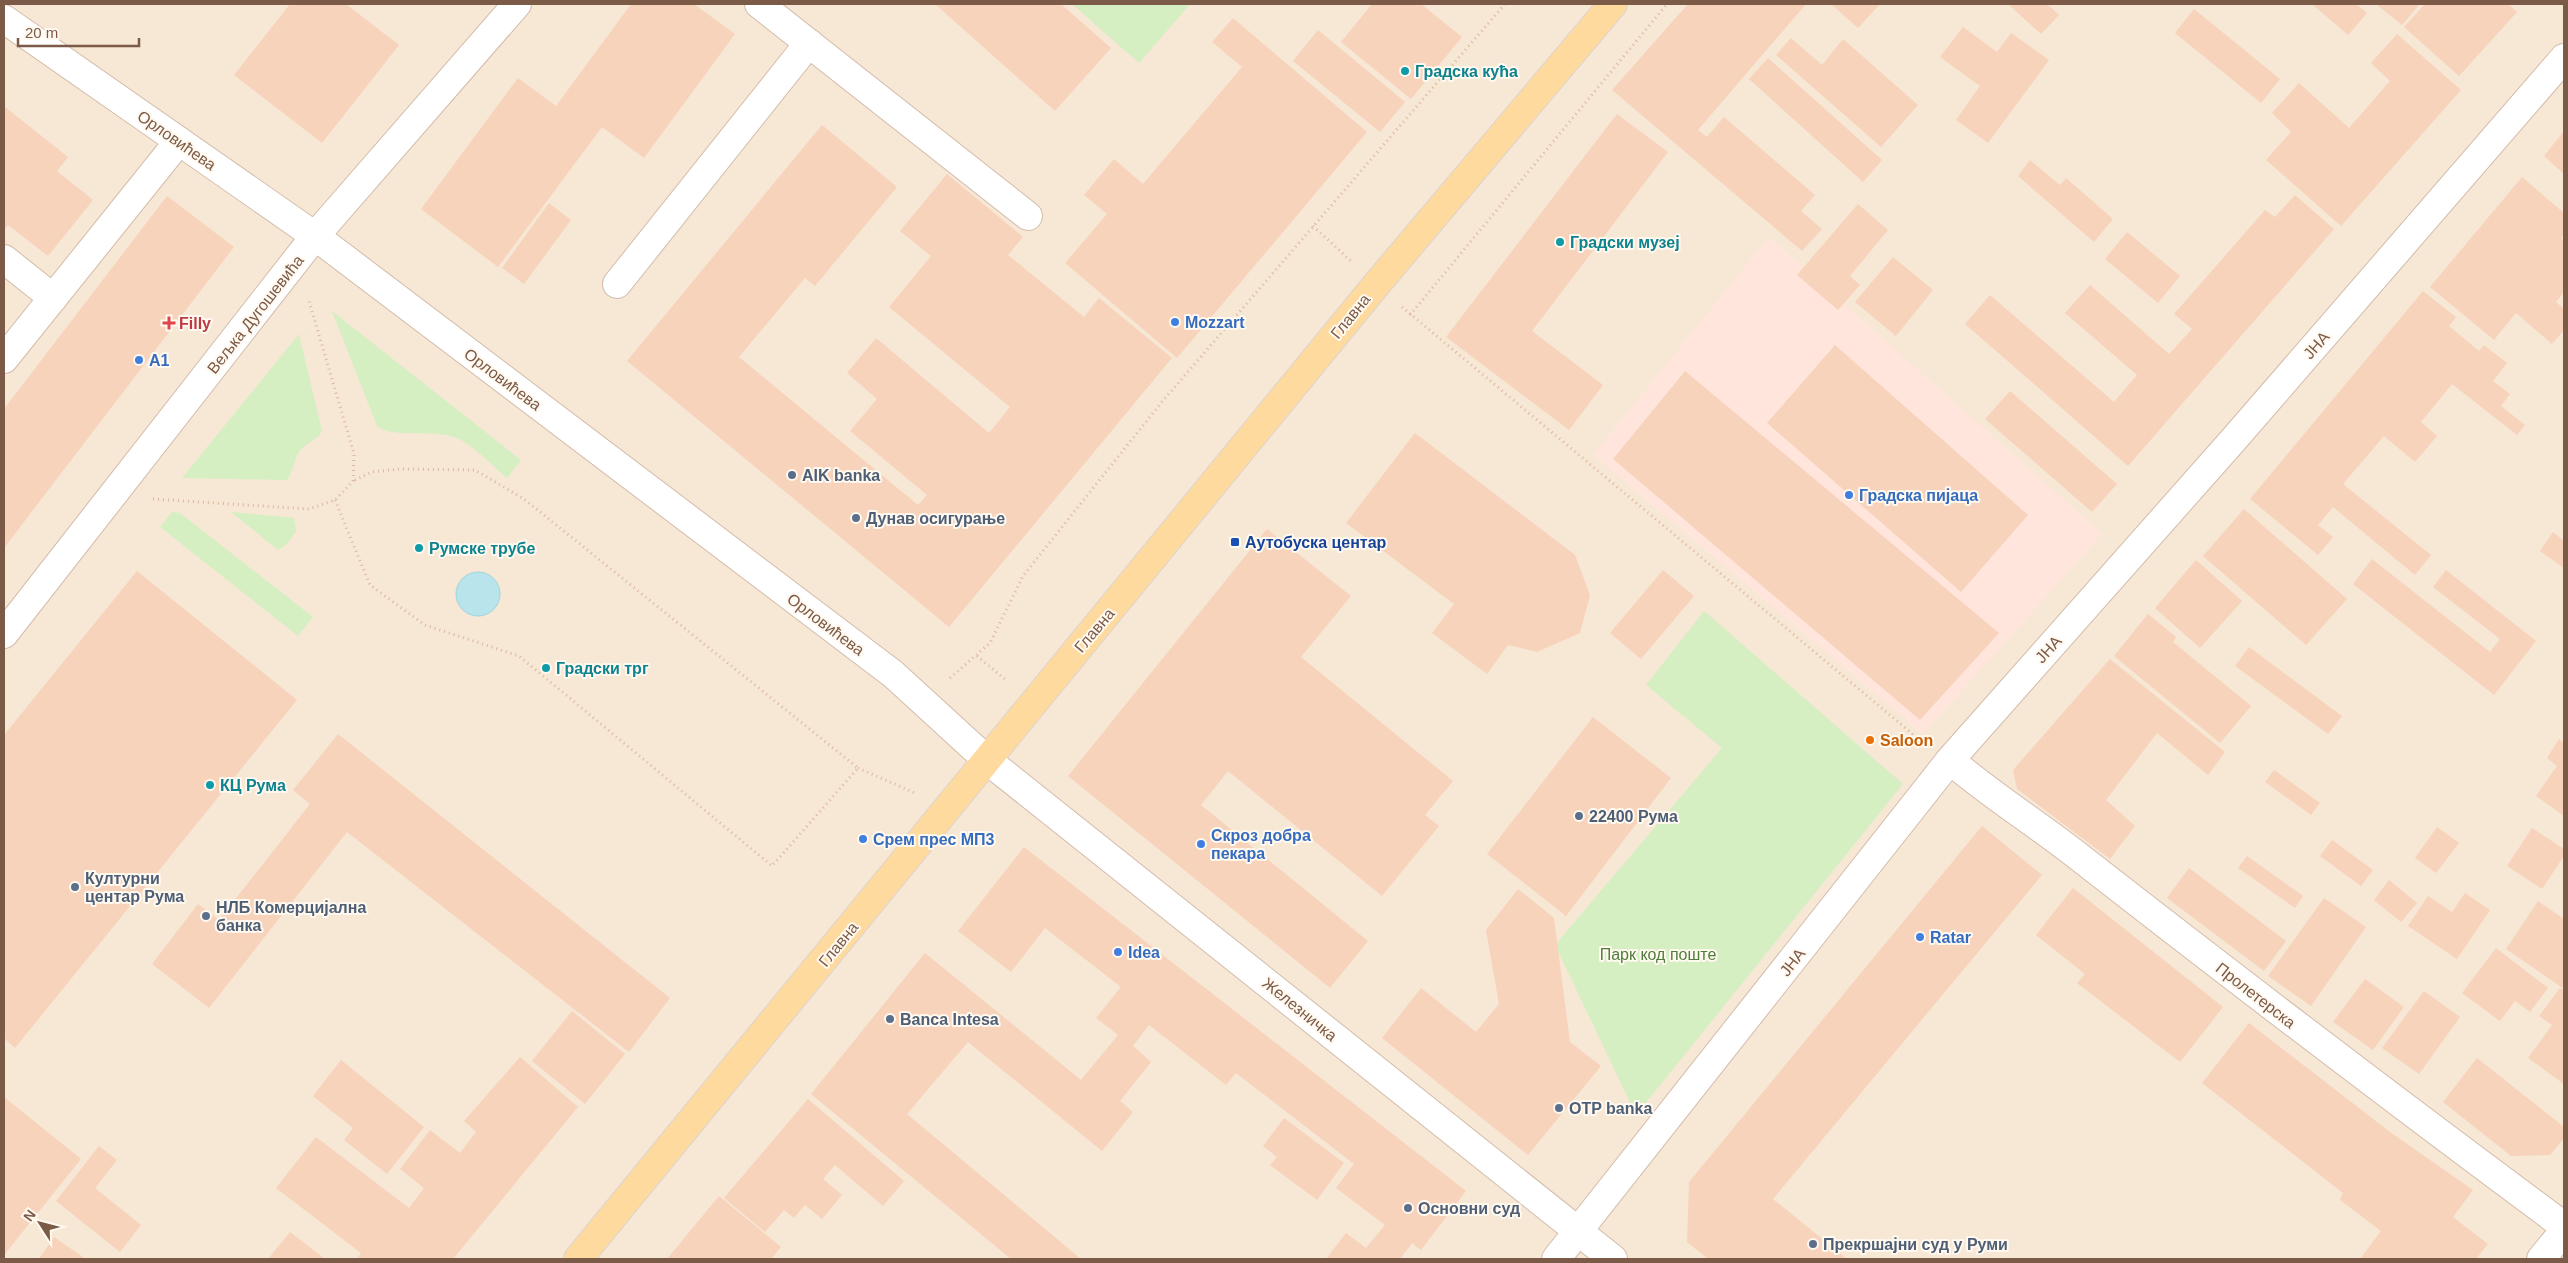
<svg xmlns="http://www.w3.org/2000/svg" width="2568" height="1263" viewBox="0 0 2568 1263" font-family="Helvetica,sans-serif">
  <rect width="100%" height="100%" fill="#fff5e7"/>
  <rect fill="#f7e7d5" x="4" y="4" width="2560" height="1255"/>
  <path fill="#ffe5db" d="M1769,237L2102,534L1923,734L1593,455Z"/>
  <g fill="#d5efc3">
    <path d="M1072,4H1190L1139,63Z"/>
    <path d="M332,311L521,460L507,478C491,465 473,444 454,437C431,429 394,439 377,426Z"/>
    <path d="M299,334L322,431C316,442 306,442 299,452C293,461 294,471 287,480L182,478Z"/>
    <path d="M172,512L180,513L313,617L298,636L160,527Z"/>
    <path d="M231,512L294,518L296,531L286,545L278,550Z"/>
    <path d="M1704,611L1903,784L1636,1115L1555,945L1722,748L1646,685Z"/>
  </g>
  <circle fill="#b9e4eb" stroke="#9ed5de" cx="478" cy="594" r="22"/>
  <g fill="#f7d3bc">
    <path d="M290,4H346L399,45L322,143L234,75Z"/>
    <path d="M631,4H694L735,34L644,158L602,127L498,267L421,209L518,78L556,106Z"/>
    <path d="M935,4H1061L1111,48L1055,111Z"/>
    <path d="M1372,4H1421L1462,37L1411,99L1341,42Z"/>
    <path d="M1688,4H1806L1698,130L1707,137L1724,117L1815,195L1801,211L1822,229L1802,251L1612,90Z"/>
    <path d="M1831,4H1880L1858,28Z"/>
    <path d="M2008,4H2047L2059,15L2041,34Z"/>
    <path d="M2312,4H2356L2367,13L2348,35Z"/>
    <path d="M2376,4H2418L2419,5L2402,25Z"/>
    <path d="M2425,4H2508L2517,12L2459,76L2404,27Z"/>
    <path d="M2194,9L2280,79L2261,103L2175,33Z"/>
    <path d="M1233,18L1367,132L1177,358L1065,263L1107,214L1084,195L1114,159L1143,184L1242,67L1212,42Z"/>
    <path d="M1963,27L1997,52L2011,33L2049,60L1988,143L1956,120L1980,86L1940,57Z"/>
    <path d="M1318,30L1405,102L1380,132L1293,61Z"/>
    <path d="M2397,34L2461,90L2341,226L2266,160L2291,132L2272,113L2299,83L2349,128L2390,81L2371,63Z"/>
    <path d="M1791,38L1822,65L1843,39L1918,105L1881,147L1776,55Z"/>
    <path d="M1768,58L1882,160L1863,182L1749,79Z"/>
    <path d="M5,107L68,157L57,171L93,200L48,256L8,225L4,230Z"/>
    <path d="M1617,114L1668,152L1532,331L1603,385L1569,430L1446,337Z"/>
    <path d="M822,125L897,187L815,286L805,278L739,357L918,505L927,495L850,431L877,399L847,373L876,338L989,433L1010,407L889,307L931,256L900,231L947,174L1023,237L1008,255L1084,317L1099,298L1172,358L949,627L627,361Z"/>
    <path d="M2564,131V174L2544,156Z"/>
    <path d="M2030,160L2060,185L2066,178L2113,219L2094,242L2018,176Z"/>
    <path d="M2522,177L2564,213V235L2561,238L2564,241V292L2556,302L2564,309V330L2552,344L2516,313L2494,340L2430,287Z"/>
    <path d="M2295,195L2334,229L2128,466L1965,324L1990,295L2114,402L2137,375L2065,313L2090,285L2169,354L2192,329L2174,314L2265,210L2275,217Z"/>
    <path d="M167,196L234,247L4,548V409Z"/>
    <path d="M549,203L571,220L524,284L502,268Z"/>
    <path d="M1858,204L1888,230L1850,276L1860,285L1838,310L1797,275Z"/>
    <path d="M2127,232L2180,276L2158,303L2105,259Z"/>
    <path d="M1893,257L1933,290L1896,336L1855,302Z"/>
    <path d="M2423,291L2456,317L2449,326L2479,351L2484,345L2507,363L2493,381L2510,394L2501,406L2525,425L2517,435L2452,384L2421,422L2437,436L2415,462L2384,436L2343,484L2431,555L2415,575L2333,507L2318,525L2333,537L2318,555L2250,499Z"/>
    <path d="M1835,345L2028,515L1961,592L1767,423Z"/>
    <path d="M1685,371L1999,633L1920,720L1613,459Z"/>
    <path d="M2010,391L2117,484L2092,512L1985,419Z"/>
    <path d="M1415,433L1575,555L1590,595L1580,633L1537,652L1508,645L1487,674L1432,633L1454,604L1346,523Z"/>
    <path d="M2244,509L2347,599L2306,645L2203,556Z"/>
    <path d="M1267,529L1351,596L1301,657L1453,781L1425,815L1439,826L1382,896L1228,771L1201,805L1368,941L1330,988L1068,776Z"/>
    <path d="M2553,532L2564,541V568L2540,551Z"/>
    <path d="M2372,559L2490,652L2500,639L2433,587L2446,570L2536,641L2494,695L2353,584Z"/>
    <path d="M2196,560L2242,601L2200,648L2155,608Z"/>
    <path d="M1663,570L1694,596L1641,659L1610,633Z"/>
    <path d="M137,571L297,700L15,1048L4,1038V735Z"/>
    <path d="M2148,614L2176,637L2173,642L2251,706L2220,743L2114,656Z"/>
    <path d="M2249,647L2342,716L2328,734L2235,666Z"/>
    <path d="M2110,659L2225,752L2208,775L2157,733L2106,800L2135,826L2110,859L2017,789L2013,770Z"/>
    <path d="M1593,717L1671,778L1566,916L1487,854Z"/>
    <path d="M338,734L670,998L629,1052L347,832L209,1008L152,964L198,904L219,920L310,804L293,790Z"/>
    <path d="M2559,739L2564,743V816L2536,796L2557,766L2547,758Z"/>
    <path d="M2274,770L2320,803L2311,815L2265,782Z"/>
    <path d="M1982,826L2042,875L1773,1199L1847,1259H1708L1687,1242L1689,1182Z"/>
    <path d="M2437,827L2459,843L2436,873L2415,858Z"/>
    <path d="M2532,828L2564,849V856L2542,889L2507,866Z"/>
    <path d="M2332,840L2373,870L2361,886L2320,856Z"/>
    <path d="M1024,847L1466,1191L1421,1250L1412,1243L1400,1259H1326L1346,1233L1366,1248L1385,1225L1336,1188L1354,1164L1236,1073L1226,1085L1149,1025L1133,1046L1151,1062L1120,1101L1133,1112L1102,1151L968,1042L907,1114L1081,1259H1011L811,1094L925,953L1081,1080L1118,1035L1096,1018L1121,987L1045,928L1011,972L958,931Z"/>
    <path d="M2247,856L2303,896L2295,908L2238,868Z"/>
    <path d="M2189,868L2286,941L2264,971L2167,898Z"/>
    <path d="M2389,880L2417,903L2401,922L2374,900Z"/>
    <path d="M2073,888L2223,1007L2180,1062L2077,983L2085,974L2036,935Z"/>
    <path d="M1518,889L1554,918L1570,1042L1601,1066L1528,1155L1382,1038L1421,988L1476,1032L1499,1004L1486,930Z"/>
    <path d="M2465,893L2490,910L2457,959L2408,926L2428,896L2452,912Z"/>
    <path d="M2324,898L2366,927L2311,1006L2268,976Z"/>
    <path d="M2538,901L2564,919V989L2506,949Z"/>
    <path d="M2496,948L2548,988L2530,1012L2515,1001L2500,1021L2462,993Z"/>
    <path d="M2365,979L2404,1007L2373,1050L2333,1022Z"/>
    <path d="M2560,988L2564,991V1084L2528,1058L2552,1025L2539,1016Z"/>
    <path d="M2424,991L2460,1017L2419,1074L2382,1048Z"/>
    <path d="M572,1011L625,1054L585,1104L532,1061Z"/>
    <path d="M2249,1023L2390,1132L2473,1190L2453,1217L2488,1244L2476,1259H2360L2381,1231L2340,1200L2343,1193L2202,1083Z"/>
    <path d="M520,1057L578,1107L453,1259H357L361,1253L276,1188L316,1137L409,1208L424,1188L400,1169L430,1130L460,1153L476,1132L464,1121Z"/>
    <path d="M2477,1058L2564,1127V1138L2550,1155L2511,1156L2443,1102Z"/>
    <path d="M341,1060L424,1127L387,1174L344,1140L353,1128L313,1096Z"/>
    <path d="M4,1097L81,1159L4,1255Z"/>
    <path d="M808,1099L904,1181L883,1206L835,1165L823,1179L842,1195L822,1219L805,1205L794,1218L784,1210L765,1232L724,1198Z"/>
    <path d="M1284,1118L1344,1163L1317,1200L1270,1165L1277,1157L1263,1146Z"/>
    <path d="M99,1146L117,1160L95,1188L141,1225L120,1252L56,1201Z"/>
    <path d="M719,1196L781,1247L771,1259H667Z"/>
    <path d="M290,1232L325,1259H268Z"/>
    <path d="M54,1237L86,1259H39Z"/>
  </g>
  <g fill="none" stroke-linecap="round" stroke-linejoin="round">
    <g stroke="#d3bcab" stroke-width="30">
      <g id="minor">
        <path d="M759,4L1028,216"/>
        <path d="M4,19L315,236L893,674L987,760L1613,1259"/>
        <path d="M4,259L53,298"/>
        <path d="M617,284L809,43"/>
        <path d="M4,359L179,141"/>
        <path d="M4,634L315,236L517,4"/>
        <path d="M1950,760C1992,796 2039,825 2083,860C2242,984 2402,1106 2564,1226"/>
        <path d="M1556,1259L1950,760L2235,438L2564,58"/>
        <path d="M2541,1259L2564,1231"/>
      </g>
    </g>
    <g stroke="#ddd4cf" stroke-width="30">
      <path id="major" d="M578,1259L1376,285L1613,4"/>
    </g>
    <g stroke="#ddb69e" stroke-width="3" stroke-dasharray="1 4" stroke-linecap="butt">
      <path d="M1313,226L1351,261"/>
      <path d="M1402,307L1921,741"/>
      <path d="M1410,315L1667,4"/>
      <path d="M153,499L309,509L335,500L353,481L354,454L309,301"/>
      <path d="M335,500L370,585L425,625L519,656L772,866L858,768L524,499L475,470L399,469L372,472L353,481"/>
      <path d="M977,656L1006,680"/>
      <path d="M950,678L990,643L1023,576L1161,403L1505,4"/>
      <path d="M858,768L915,793"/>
    </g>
    <use href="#minor" stroke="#fff" stroke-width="28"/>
    <use href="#major" stroke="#ffda9e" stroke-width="28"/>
  </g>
  <g fill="#0f9aa8" stroke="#fff9f0" stroke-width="2">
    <circle cx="1405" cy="71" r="5"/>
    <circle cx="1560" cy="242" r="5"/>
    <circle cx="419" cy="548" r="5"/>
    <circle cx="546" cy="668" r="5"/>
    <circle cx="210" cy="785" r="5"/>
  </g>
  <g fill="#3f7fe0" stroke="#fff9f0" stroke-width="2">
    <circle cx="1175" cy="322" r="5"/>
    <circle cx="139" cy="360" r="5"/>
    <circle cx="1849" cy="495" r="5"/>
    <circle cx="863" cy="839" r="5"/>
    <circle cx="1201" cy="844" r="5"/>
    <circle cx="1920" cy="937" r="5"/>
    <circle cx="1118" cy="952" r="5"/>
  </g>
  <path fill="#e0444e" stroke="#fff9f0" stroke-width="2" d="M166.5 315.5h5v5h5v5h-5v5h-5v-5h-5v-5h5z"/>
  <g fill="#5c6f8a" stroke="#fff9f0" stroke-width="2">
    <circle cx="792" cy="475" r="5"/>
    <circle cx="856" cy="518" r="5"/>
    <circle cx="1579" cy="816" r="5"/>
    <circle cx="75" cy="887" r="5"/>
    <circle cx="206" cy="916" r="5"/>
    <circle cx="890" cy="1019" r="5"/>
    <circle cx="1559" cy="1108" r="5"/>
    <circle cx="1408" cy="1208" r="5"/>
    <circle cx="1813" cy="1244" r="5"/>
  </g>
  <rect fill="#1a4fb4" stroke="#fff9f0" stroke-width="2" x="1230" y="537" width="10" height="10" rx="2.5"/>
  <circle fill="#e8710a" stroke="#fff9f0" stroke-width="2" cx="1870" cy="740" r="5"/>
  <g text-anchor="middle" stroke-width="4" stroke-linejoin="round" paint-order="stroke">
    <g font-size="16" font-weight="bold" fill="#0d838f" stroke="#fff9f0" text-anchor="start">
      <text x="1415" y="77">Градска кућа</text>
      <text x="1570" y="248">Градски музеј</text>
      <text x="429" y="554">Румске трубе</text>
      <text x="556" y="674">Градски трг</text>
      <text x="220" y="791">КЦ Рума</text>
    </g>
    <g font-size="16" fill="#7c5a48" stroke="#fff9f0">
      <text transform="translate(177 140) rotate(35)" y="6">Орловићева</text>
      <text transform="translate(255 314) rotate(-52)" y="6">Вељка Дугошевића</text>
      <text transform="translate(1350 316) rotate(-51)" y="6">Главна</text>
      <text transform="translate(2316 345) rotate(-49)" y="6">ЈНА</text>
      <text transform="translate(503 379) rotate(37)" y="6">Орловићева</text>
      <text transform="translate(826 624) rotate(37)" y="6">Орловићева</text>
      <text transform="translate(1094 630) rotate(-50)" y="6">Главна</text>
      <text transform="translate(2048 649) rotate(-48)" y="6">ЈНА</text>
      <text transform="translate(838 944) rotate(-51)" y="6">Главна</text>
      <text transform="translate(1792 962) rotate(-52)" y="6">ЈНА</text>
      <text transform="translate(2256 995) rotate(38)" y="6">Пролетерска</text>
      <text transform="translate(1300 1009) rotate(39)" y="6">Железничка</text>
    </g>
    <g font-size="16" font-weight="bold" fill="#366cbe" stroke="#fff9f0" text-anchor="start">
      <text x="1185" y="328">Mozzart</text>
      <text x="149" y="366">A1</text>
      <text x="1859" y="501">Градска пијаца</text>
      <text x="1211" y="841">Скроз добра<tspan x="1211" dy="18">пекара</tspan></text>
      <text x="873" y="845">Срем прес МП3</text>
      <text x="1930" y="943">Ratar</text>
      <text x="1128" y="958">Idea</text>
    </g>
    <g font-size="16" font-weight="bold" fill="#be3a42" stroke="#fff9f0" text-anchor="start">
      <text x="179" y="329">Filly</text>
    </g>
    <g font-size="16" font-weight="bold" fill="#4e5e75" stroke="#fff9f0" text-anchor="start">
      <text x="802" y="481">AIK banka</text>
      <text x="866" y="524">Дунав осигурање</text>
      <text x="1589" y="822">22400 Рума</text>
      <text x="85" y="884">Културни<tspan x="85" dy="18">центар Рума</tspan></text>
      <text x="216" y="913">НЛБ Комерцијална<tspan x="216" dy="18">банка</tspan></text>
      <text x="900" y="1025">Banca Intesa</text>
      <text x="1569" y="1114">OTP banka</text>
      <text x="1418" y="1214">Основни суд</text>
      <text x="1823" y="1250">Прекршајни суд у Руми</text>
    </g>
    <g font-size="16" font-weight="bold" fill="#164399" stroke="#fff9f0" text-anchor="start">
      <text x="1245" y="548">Аутобуска центар</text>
    </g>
    <g font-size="16" font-weight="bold" fill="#c56008" stroke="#fff9f0" text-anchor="start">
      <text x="1880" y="746">Saloon</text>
    </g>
    <g font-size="16" fill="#4f7d3c" stroke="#fff9f0">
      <text x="1658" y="960">Парк код поште</text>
    </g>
  </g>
  <rect width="2568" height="1263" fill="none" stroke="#7c5a48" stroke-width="10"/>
  <g transform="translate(40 1223) rotate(306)" stroke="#fff9f0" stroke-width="4" paint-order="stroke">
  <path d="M0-4L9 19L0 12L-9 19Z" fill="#7c5a48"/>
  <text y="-8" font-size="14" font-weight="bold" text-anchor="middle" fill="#7c5a48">N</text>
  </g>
  <path d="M18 38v8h121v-8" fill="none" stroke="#7c5a48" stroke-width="2.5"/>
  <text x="25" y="38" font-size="15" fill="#7c5a48" stroke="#fff9f0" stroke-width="4" paint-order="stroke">20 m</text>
</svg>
